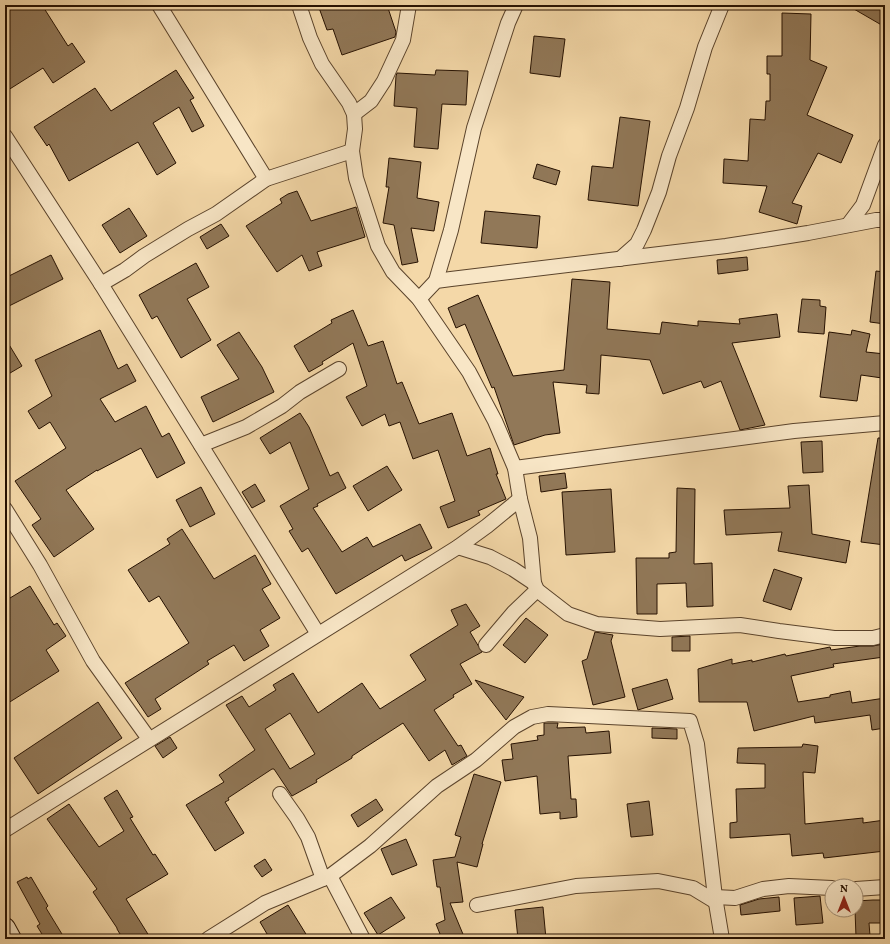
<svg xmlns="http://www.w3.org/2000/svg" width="890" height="944" viewBox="0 0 890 944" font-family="Vollkorn,serif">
  <rect width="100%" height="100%" fill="#f4d8a8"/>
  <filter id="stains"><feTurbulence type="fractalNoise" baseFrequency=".005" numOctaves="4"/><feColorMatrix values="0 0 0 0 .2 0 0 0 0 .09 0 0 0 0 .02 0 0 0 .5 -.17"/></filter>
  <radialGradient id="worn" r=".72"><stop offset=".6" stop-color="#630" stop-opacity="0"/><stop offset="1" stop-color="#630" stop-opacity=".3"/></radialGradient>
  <g fill="#917858" stroke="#261101" fill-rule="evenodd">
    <path d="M18,5H42L68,46L72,43L85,62L53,83L43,68L5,92V13Z"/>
    <path d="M318,5H387L396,32L395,37L342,55L333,29L327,30Z"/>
    <path d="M847,5H885V27Z"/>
    <path d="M782,13L811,14L810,60L827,67L807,115L853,135L841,163L818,153L792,203L802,206L797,224L759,212L767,186L723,183L724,159L748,161L750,119L765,120L766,101H770V74H767V56H782Z"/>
    <path d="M534,36L565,39L560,77L530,73Z"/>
    <path d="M176,70L194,98L190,100L204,126L192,132L179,107L153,123L176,163L157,175L138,142L69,181L49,144L47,146L34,127L95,88L111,111Z"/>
    <path d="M436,70L468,71L466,105L442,104L438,149L414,147L417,108L394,106L396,76L397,73L435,75Z"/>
    <path d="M620,117L650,121L638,206L588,200L592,166L613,168Z"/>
    <path d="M389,158L421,162L417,198L439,202L434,231L411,228L418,262L402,265L394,225L383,223L389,187H386Z"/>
    <path d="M537,164L560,171L556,185L533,178Z"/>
    <path d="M297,191L311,221L356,207L365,237L317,252L322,266L309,271L302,255L277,272L246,226L282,203L280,199L288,194Z"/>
    <path d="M129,208L147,236L120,253L102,225Z"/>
    <path d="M485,211L540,216L537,248L481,243Z"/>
    <path d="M221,224L229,236L207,249L200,237Z"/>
    <path d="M51,255L63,279L5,308V278Z"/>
    <path d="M747,257L748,270L718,274L717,260Z"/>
    <path d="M196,263L209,287L187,299L211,340L181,358L157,316L152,319L139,295Z"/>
    <path d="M876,271L885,272V324L870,322Z"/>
    <path d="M572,279L610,282L607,329L660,334L662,322L698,326V321L740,324L739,319L777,314L780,337L732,343L765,425L740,430L721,381L704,388L701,381L663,394L650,360L601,355L599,394L586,393L587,385L553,382L560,433L545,435L514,445L494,387L492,388L465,324L456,328L448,308L478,295L513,376L564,370Z"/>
    <path d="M802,299L820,300V306L826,307L824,334L798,332Z"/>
    <path d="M353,310L368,346L383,341L397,384L402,382L419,424L452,413L467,456L490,448L498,474H496L506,499L478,511L480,515L448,528L440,507L455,501L438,450L413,459L400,422L389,426L385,414L362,426L346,397L367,386L353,343L322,362L323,364L309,372L294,346L332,323L331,320Z"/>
    <path d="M100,330L118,369L127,364L136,381L100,399L115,422L146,406L162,437L169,433L185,463L157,478L141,448L97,471V470L66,490L94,529L54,557L32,525L41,519L15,481L66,448L50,422L39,429L28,411L52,396L35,360Z"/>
    <path d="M852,330L870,334L866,352L885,354L882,378L861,375L857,401L820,397L829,332L851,335Z"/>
    <path d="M239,332L262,367L274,392L213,422L201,397L239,379L217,345Z"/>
    <path d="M5,338L22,366L5,376Z"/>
    <path d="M300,413L309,427L330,476L338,472L346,488L317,504L318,506L313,508L342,552L367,537L373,547L420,524L432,548L405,561L402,555L336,594L308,548L302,552L289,531L293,529L280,506L309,489L290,442L270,454L260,438Z"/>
    <path d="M878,438H885V545L861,542Z"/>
    <path d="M822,441L823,472L803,473L801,442Z"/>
    <path d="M387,466L402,490L368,511L353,486Z"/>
    <path d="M565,473L567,488L541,492L539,476Z"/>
    <path d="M255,484L265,501L252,508L242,492Z"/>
    <path d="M809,485L812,534L850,541L846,563L778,551L782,532L726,535L724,510L790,508L788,486Z"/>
    <path d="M201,487L215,514L190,527L176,500Z"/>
    <path d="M677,488L695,489L694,564L712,563L713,606L687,607L686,583L657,584V614H637L636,558H669V553L676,552Z"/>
    <path d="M611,489L615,552L566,555L562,492Z"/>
    <path d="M182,529L214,579L255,555L271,584L262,589L280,618L260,630L269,646L244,661L234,645L207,661L209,664L155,699L161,709L148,717L125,683L189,643L159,596L149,602L128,570L170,544L167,539Z"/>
    <path d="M774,569L802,578L791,610L763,601Z"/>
    <path d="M30,586L54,625L57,623L66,636L46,650L59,671L5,705V601Z"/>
    <path d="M466,604L480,626L470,632L482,652L460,664L472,684L453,695L454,697L434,710L458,746L461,745L467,756L452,765L445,750L429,761L403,723L352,756V758L316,780L317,782L292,796L274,769H272L228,798L229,800L225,802L244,833L215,851L186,805L224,782L219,775L255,750L226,705L242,696L249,707L276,690L273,685L293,673L318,713L362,683L380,709L426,680L410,655L458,625L451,610ZM290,713L315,754L290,769L265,729Z"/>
    <path d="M526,618L548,635L525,663L503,645Z"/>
    <path d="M595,632L613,635L611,641L625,697L593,705L582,661L587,659Z"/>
    <path d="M690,636V651H672V637Z"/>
    <path d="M883,644L884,657L833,664L834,667L791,676L798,702L830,697V695L850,691L852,703L885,698V728L872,730L870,715L815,723L814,716L754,731L747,702H699L698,669L732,659V664L752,660V662L785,654L786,656L830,647L831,650L860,646H873Z"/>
    <path d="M667,679L673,699L638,710L632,689Z"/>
    <path d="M475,680L524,697L506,720Z"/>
    <path d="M98,702L122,738L38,794L14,758Z"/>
    <path d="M544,723H558L557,728L585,727L586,733L609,731L611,753L568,756L571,799H576L577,817L560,819V812L540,814L537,776L505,781L502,760L513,759L511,744L538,740L537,736L544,735Z"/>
    <path d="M652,728L677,729V739L652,738Z"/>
    <path d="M170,737L177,748L163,758L155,746Z"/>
    <path d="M803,744L818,746L815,773L803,772L805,824L863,818V823L885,820V851L824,858L823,853L792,856L790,834L730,838V823L737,822L736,789L765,788V764L737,763L738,748L802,747Z"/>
    <path d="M474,774L501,782L482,844H483L477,867L457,862L463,902L450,903L465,939H442L436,924L445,920L440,887H437L433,860L455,857L461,837L455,835Z"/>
    <path d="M117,790L133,817L130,818L153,855L155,854L168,874L126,899L151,939H123L117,929V928L93,892L97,889L47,819L69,804L99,847L124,831L104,798Z"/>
    <path d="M376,799L383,810L358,827L351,815Z"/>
    <path d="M649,801L653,835L631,837L627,804Z"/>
    <path d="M406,839L417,865L392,875L381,849Z"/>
    <path d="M265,859L272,870L262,877L254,866Z"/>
    <path d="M27,877L28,879L31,877L48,906L46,908L65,939H45L37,926L40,924L17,882Z"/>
    <path d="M820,896L823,923L796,925L794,898Z"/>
    <path d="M391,897L405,918L378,935L364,913Z"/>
    <path d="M779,897L780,911L741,915L740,905L759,899Z"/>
    <path d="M873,900H885V923H869L870,936L856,937L855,910L856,901Z"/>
    <path d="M288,905L309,939H270L260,922Z"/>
    <path d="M543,907L546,939H518L515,910Z"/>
  </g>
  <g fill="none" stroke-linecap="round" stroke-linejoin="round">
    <g stroke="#5a432b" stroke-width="16">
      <g id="street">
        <path d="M159,5L266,179"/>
        <path d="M299,5L310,38L322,64L349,103L354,114L355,129L352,151L356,178L378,246L393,272L419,299L469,372L495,421L515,468L520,499L530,538L534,583L537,590L568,614L597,624L660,629L740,625L779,631L834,638H873L885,635"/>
        <path d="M354,114L371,101L384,81L403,40L409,5"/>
        <path d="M5,136L101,284L318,634"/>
        <path d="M848,225L863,205L885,145"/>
        <path d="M620,259L637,244L644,230L659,192L669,156L687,108L705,47L722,5"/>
        <path d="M436,281L451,230L474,128L508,23L516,5"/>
        <path d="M101,284L125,270L144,256L188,229L216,214L266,179L352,151"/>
        <path d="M419,299L436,281L451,279L726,246L808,233L876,220H885"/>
        <path d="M201,445L246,427L282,406L300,392L339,369"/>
        <path d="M515,468L794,431L885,423"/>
        <path d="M5,509L40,565L93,661L149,739"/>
        <path d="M458,547L490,557L513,569L534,583"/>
        <path d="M486,645L514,612L537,590"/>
        <path d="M280,794L297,818L308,837L323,879"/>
        <path d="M5,830L458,547L487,526L520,499"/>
        <path d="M330,876L363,939"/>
        <path d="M856,889L885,887"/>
        <path d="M715,897L735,898L763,889L789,886L832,888"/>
        <path d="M477,905L576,886L658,881L693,888L716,902"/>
        <path d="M208,939L265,903L330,876L370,846L437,786L476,760L514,727L532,717L548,714L690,721L697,744L715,897L722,939"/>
      </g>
    </g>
    <g stroke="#261101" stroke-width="22">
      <path id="secondary" d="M5,928L11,939"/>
    </g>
    <use href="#street" stroke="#f8e6c6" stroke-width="14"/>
    <use href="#secondary" stroke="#f8e6c6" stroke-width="20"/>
  </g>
  <rect width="890" height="944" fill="none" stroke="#f4d8a8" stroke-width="20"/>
  <rect x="6" y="6" width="878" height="932" fill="none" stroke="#261101" stroke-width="2"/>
  <rect x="10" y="10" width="870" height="924" fill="none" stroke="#261101"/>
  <g transform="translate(844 898)"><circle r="19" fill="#f8e6c6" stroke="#a49177"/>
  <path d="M0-3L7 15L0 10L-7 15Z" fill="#8f2418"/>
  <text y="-6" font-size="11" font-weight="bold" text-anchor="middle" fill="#261101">N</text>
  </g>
  <rect width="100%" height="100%" filter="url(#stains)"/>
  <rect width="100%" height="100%" fill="url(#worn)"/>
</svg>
